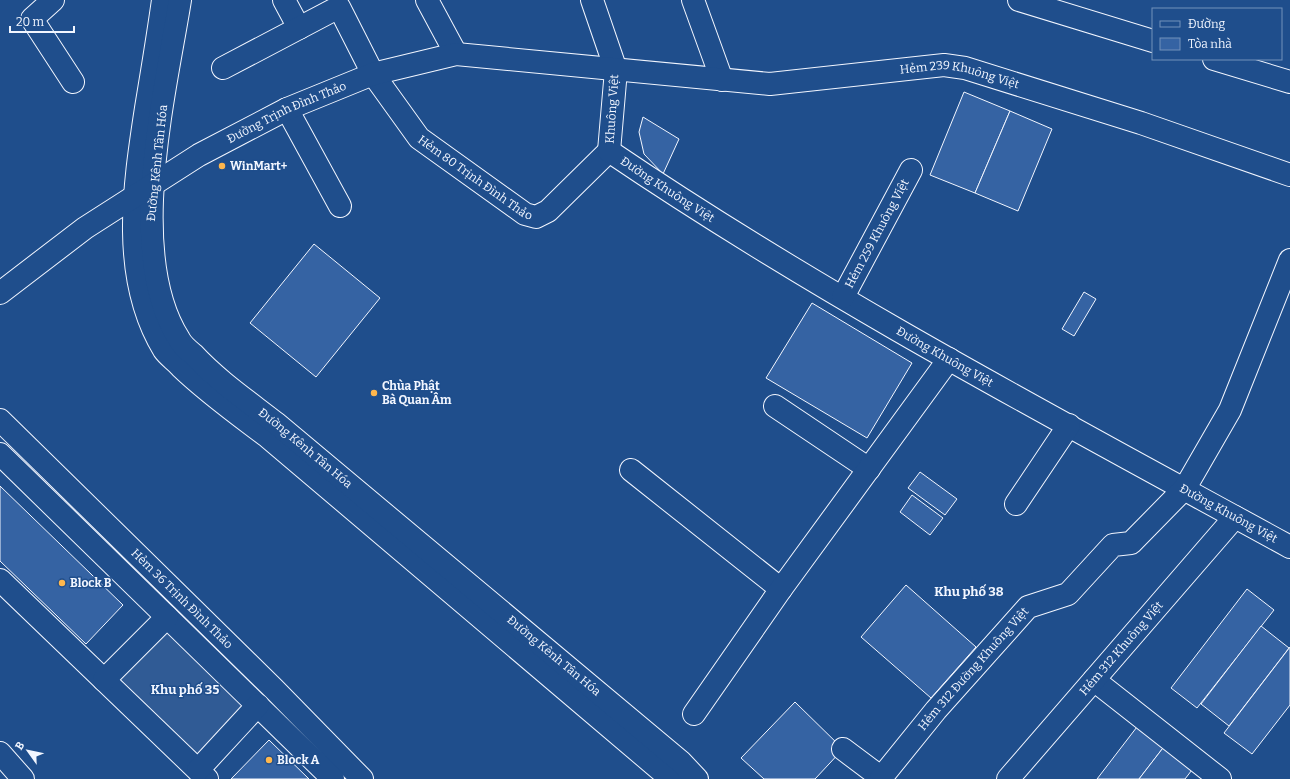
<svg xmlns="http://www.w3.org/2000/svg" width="1290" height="779" viewBox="0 0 1290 779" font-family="Bitter,serif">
  <rect width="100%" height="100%" fill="#1f4e8c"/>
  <path fill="#305b95" stroke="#a8bbd7" d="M167,628L249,706L199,759L117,681Z"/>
  <g fill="#3563a3" stroke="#f2f6ff">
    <path d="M964,92L1010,111L975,193L930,175Z"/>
    <path d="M1010,111L1052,129L1018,211L975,193Z"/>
    <path d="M643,117L679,139L663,174L644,154L639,132Z"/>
    <path d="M314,244L380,298L316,377L250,323Z"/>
    <path d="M1084,292L1096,299L1074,336L1062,329Z"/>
    <path d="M812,303L912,363L867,438L766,378Z"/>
    <path d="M920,472L957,499L945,515L908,488Z"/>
    <path d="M0,486L123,605L86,644L0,561Z"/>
    <path d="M912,495L943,518L930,535L900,512Z"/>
    <path d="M906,585L976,647L931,698L861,637Z"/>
    <path d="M1247,589L1274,610L1197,708L1171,688Z"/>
    <path d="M1261,626L1289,648L1229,726L1201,704Z"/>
    <path d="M1290,647V705L1252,754L1224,733Z"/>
    <path d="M795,702L843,749L815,779H764L741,758Z"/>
    <path d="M1140,723L1166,744L1139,779H1097Z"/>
    <path d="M269,740L309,779H231Z"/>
    <path d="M1166,744L1195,766L1185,779H1139Z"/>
  </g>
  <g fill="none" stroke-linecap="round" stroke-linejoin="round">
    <g stroke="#f2f6ff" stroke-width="24">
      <g id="minor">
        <path d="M53,0L32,19L73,82"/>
        <path d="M163,0C158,36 152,72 146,108C134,186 120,278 164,350C168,356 176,361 181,367C208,393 239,415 268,437L671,779"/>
        <path id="s1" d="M180,0C165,94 125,254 179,339C182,345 188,350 193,354C218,381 249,402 277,424L681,762L697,779"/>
        <path d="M284,0L299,28"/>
        <path d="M427,0L456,54"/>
        <path d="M592,0L616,70L609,151"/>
        <path d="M693,0L722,80"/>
        <path d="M1019,0L1153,41"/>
        <path d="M1214,59L1290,82"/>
        <path id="s2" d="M223,68L339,7L373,74L419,138L525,214L536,217L548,211L609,151"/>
        <path d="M287,109L340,206"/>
        <path id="s3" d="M609,151C826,298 1060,421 1290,547"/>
        <path id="s4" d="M0,293L85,228L199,155L287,109L373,74L456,54L770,84L944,65L965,68L1141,123L1290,175"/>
        <path id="s5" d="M843,297L911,170"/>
        <path d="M775,406L869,469"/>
        <path id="s6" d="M0,420L274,689L362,779"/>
        <path d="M0,454L333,779"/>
        <path d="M631,470L781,589"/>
        <path d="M1016,504L1069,425"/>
        <path d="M0,580L207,779"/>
        <path d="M104,680L167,617"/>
        <path d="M1094,680L1220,779"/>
        <path d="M694,714L781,589L949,359"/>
        <path d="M843,749L883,779"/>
        <path d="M0,753L23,779"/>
        <path d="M198,770L258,705"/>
        <path id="s7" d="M881,778L936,710L1028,607L1068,594L1113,545L1131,543L1185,488L1230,410L1290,260"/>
        <path id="s8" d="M1008,779L1235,517"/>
      </g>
    </g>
    <use href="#minor" stroke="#1f4e8c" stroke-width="22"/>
  </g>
  <g fill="#ffb74d" stroke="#1f4e8c" stroke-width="1.5">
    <circle cx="222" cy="166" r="4"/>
    <circle cx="374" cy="393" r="4"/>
    <circle cx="62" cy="583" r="4"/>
    <circle cx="269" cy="760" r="4"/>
  </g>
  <g text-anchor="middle" stroke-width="3" stroke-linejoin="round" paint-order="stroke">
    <g font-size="12" fill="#f2f6ff" stroke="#1f4e8c">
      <text dy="4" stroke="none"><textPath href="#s4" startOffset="1027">Hẻm 239 Khuông Việt</textPath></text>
      <text transform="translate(612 109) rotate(-86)" y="4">Khuông Việt</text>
      <text dy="4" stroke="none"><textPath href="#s4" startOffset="340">Đường Trịnh Đình Thảo</textPath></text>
      <text transform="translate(157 163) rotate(-84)" y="4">Đường Kênh Tân Hóa</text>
      <text dy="4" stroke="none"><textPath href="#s2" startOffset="354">Hẻm 80 Trịnh Đình Thảo</textPath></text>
      <text dy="4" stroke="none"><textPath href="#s3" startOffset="70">Đường Khuông Việt</textPath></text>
      <text dy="4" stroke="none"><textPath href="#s5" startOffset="72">Hẻm 259 Khuông Việt</textPath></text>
      <text dy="4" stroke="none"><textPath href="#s3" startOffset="394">Đường Khuông Việt</textPath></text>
      <text dy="4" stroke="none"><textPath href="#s1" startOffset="513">Đường Kênh Tân Hóa</textPath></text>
      <text dy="4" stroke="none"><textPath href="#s3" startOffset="718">Đường Khuông Việt</textPath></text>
      <text dy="4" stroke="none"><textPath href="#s6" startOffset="255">Hẻm 36 Trịnh Đình Thảo</textPath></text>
      <text dy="4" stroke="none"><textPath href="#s8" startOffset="173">Hẻm 312 Khuông Việt</textPath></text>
      <text dy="4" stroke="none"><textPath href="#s1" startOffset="837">Đường Kênh Tân Hóa</textPath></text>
      <text dy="4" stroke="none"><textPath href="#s7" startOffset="143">Hẻm 312 Đường Khuông Việt</textPath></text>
    </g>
    <g font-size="12" font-weight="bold" fill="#f2f6ff" stroke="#1f4e8c" text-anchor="start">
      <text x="230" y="170">WinMart+</text>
      <text x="382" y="390">Chùa Phật<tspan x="382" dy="14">Bà Quan Âm</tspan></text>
      <text x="70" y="587">Block B</text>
      <text x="277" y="764">Block A</text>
    </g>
    <g font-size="13" font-weight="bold" fill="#f2f6ff" stroke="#1f4e8c">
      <text x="969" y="596">Khu phố 38</text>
      <text x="185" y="694">Khu phố 35</text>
    </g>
  </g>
  <rect x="1152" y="8" width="130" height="52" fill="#1f4e8c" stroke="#7391ba"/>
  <rect x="1160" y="21" width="20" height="6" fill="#1f4e8c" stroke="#7391ba"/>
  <text x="1188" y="28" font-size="12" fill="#f2f6ff">Đường</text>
  <rect x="1160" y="38" width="20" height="12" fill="#3563a3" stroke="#7391ba"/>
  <text x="1188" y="48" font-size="12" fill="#f2f6ff">Tòa nhà</text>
  <g transform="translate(28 751) rotate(303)" stroke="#1f4e8c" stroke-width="3" paint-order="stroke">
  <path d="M0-3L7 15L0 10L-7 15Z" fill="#f2f6ff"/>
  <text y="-6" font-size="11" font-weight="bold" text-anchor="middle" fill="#f2f6ff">B</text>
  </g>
  <path d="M10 26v6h64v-6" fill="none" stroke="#f2f6ff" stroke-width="2"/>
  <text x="16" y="26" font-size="12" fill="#f2f6ff" stroke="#1f4e8c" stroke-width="3" paint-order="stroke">20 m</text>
</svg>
